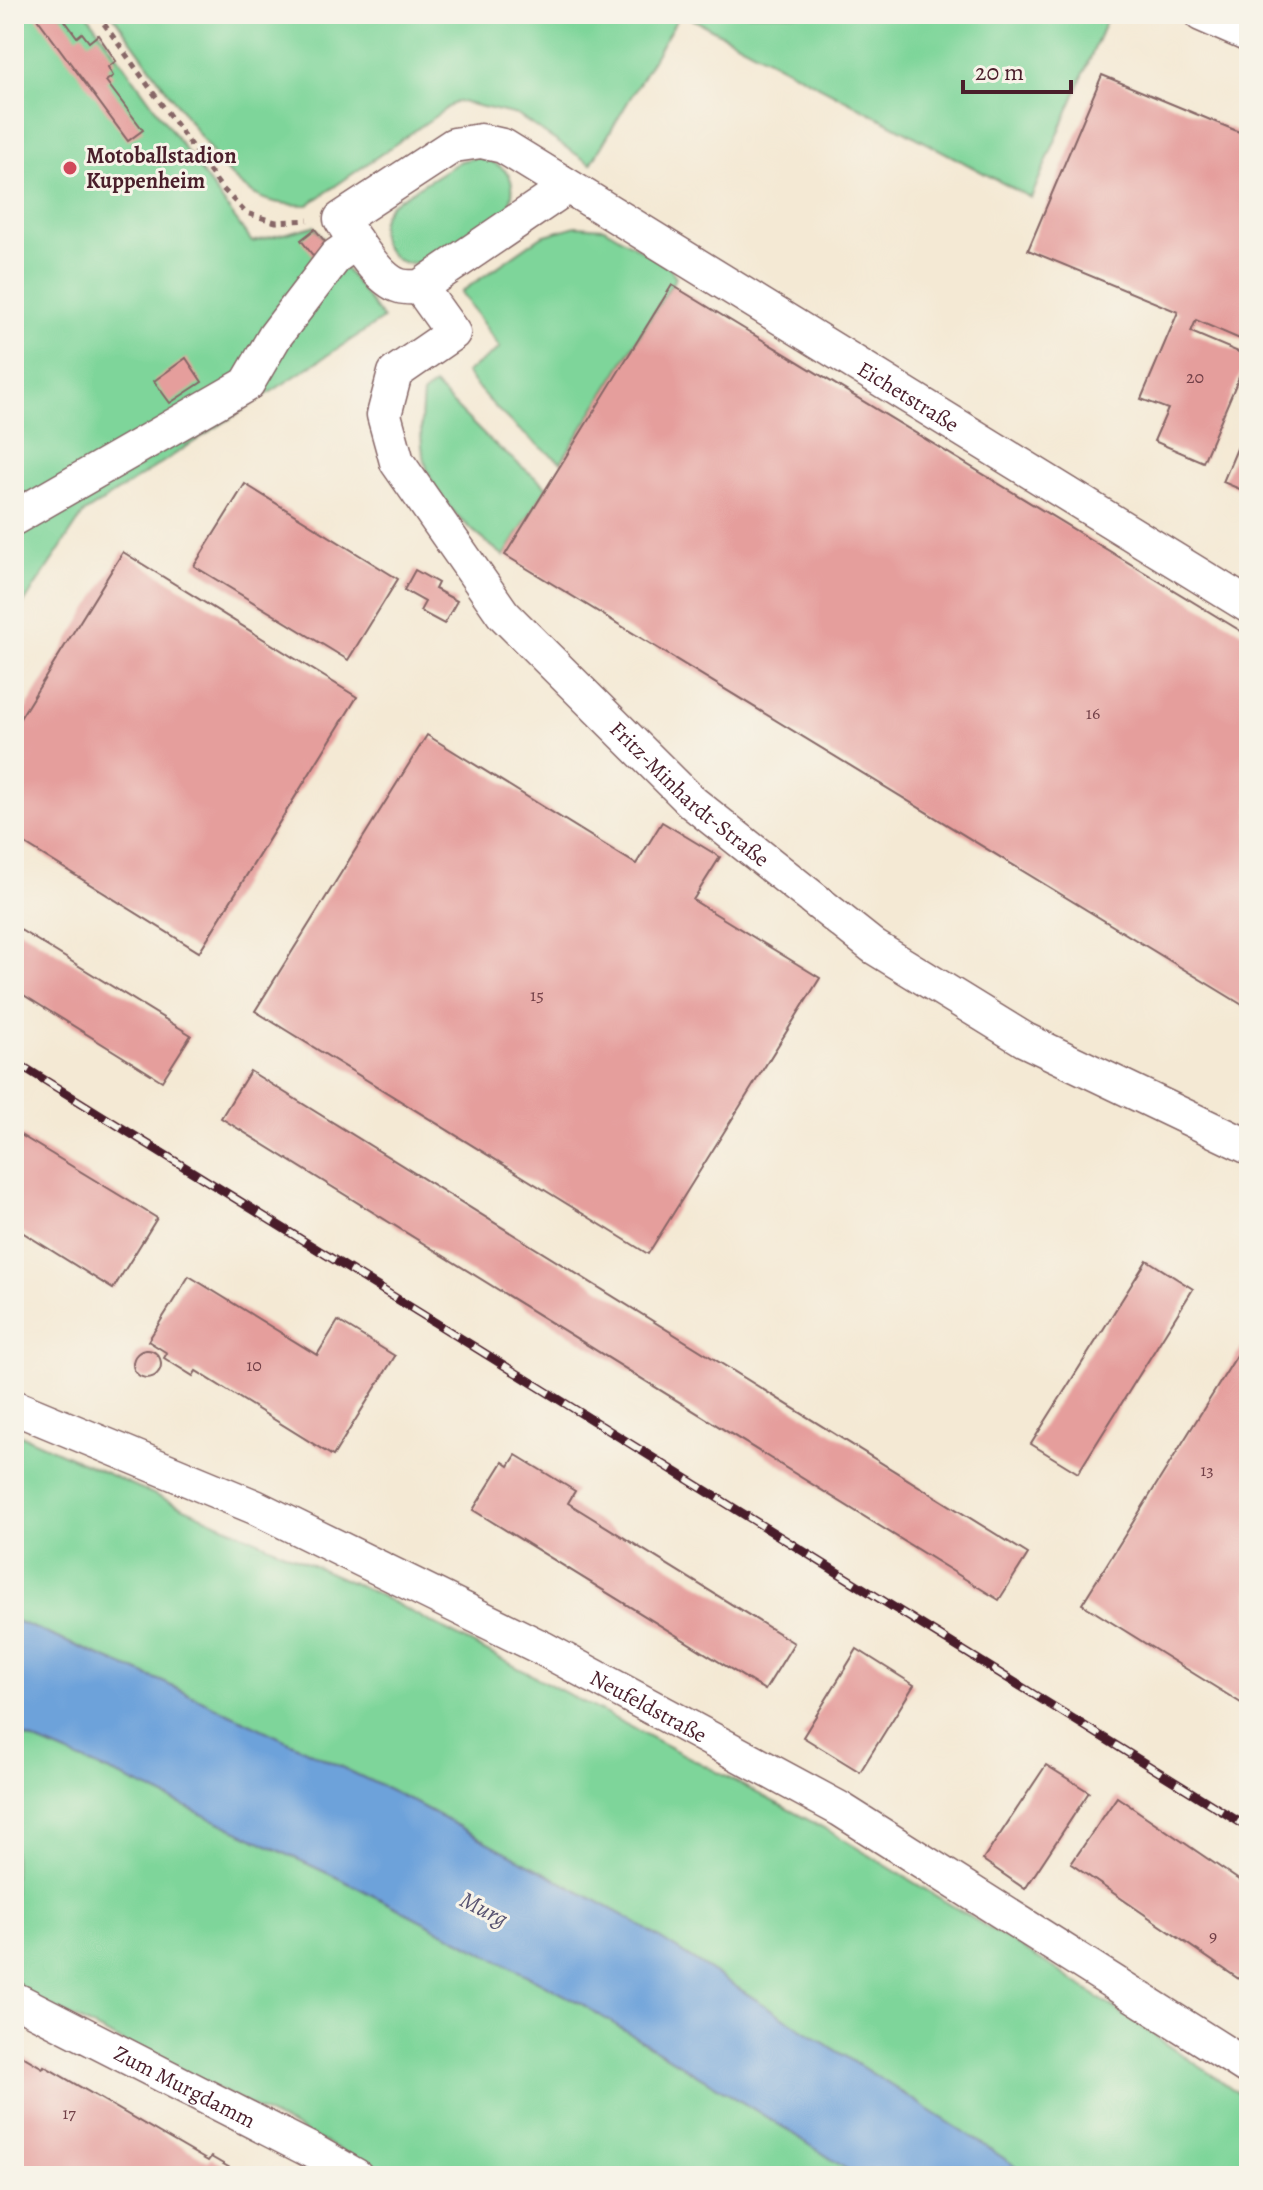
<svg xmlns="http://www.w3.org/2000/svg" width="1263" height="2190" viewBox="0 0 1263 2190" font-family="Alegreya,serif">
  <rect width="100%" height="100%" fill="#f7f3e8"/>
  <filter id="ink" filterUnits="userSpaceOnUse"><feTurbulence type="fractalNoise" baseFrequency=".0125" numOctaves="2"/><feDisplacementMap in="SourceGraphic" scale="16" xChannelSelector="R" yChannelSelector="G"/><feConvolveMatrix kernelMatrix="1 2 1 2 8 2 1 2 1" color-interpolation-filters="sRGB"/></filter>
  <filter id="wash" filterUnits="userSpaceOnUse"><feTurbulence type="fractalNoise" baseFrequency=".006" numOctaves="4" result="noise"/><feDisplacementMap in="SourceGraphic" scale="32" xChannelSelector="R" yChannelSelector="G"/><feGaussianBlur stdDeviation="1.8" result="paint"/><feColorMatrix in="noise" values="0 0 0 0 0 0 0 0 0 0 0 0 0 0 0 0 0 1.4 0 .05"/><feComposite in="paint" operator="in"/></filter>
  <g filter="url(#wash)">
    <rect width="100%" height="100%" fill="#f4e9d4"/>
    <g fill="#7ed59a" stroke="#647a62" stroke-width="2">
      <path d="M14,14H87L252,242L314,226L383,319L83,514L14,618Z"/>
      <path d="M112,14H680L591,164L517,115L457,101L308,205C267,205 253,198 224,169Z"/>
      <path d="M683,14H1109L1031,198Z"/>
      <path d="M478,157C507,165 520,179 508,209C494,218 479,228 465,237C442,253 405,283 384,245C377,231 381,216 391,204L461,161Z"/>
      <path d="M576,226L604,228L669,267L676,277L561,462C524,436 494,410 466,373L500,348L461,292L542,236Z"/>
      <path d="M434,385L489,440L547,487L504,556C473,532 435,502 425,462C419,440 421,416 423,394Z"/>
      <path d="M14,1432L375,1593L826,1829L1056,1969L1249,2100V2176H1030L981,2143L628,1918L408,1799L163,1682L14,1620Z"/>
      <path d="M14,1732L129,1780L357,1887L580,2003L786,2129L857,2176H385L342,2151L14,1988Z"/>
    </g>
    <path fill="#6da2da" stroke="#5c6082" stroke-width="2" d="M14,1620L163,1682L408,1799L628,1918L981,2143L1030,2176H857L786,2129L580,2003L357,1887L129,1780L14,1732Z"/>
    <g id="blocks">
      <g fill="#e59e9c">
        <path d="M34,14H60L77,37L82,33L89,42L98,35L116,61L108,67L113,76L106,81L143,130L128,141Z"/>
        <path d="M1102,75L1249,136V343L1196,320L1191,332L1248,356L1203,462L1154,441L1168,409L1141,399L1178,312L1028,250Z"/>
        <path d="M315,229L329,247L315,258L301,240Z"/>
        <path d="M672,285L1249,636V1009L505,555Z"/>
        <path d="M186,358L202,382L170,403L154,381Z"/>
        <path d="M1249,420V493L1223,482Z"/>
        <path d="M245,484L398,579L348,660L194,566Z"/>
        <path d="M123,552L357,697L199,952L14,837V728Z"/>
        <path d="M415,570L438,583L435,589L457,601L444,624L420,611L425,602L404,590Z"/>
        <path d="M427,735L636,864L662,822L720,857L693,900L820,978L648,1254L255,1011Z"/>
        <path d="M14,926L191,1035L162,1081L14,989Z"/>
        <path d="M250,1071L1028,1554L999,1600L221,1118Z"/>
        <path d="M14,1131L157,1218L113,1289L14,1227Z"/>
        <path d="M1147,1260L1193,1289L1078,1473L1031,1444Z"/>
        <path d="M189,1276L317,1355L338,1321L395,1356L333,1456L196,1371L193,1376L164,1358L167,1353L148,1341Z"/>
        <path d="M1249,1336V1708L1082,1604Z"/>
        <circle cx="147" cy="1364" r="14"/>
        <path d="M516,1455L575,1491L568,1503L794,1643L765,1690L473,1510L503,1462L509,1466Z"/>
        <path d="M857,1649L914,1685L860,1772L803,1737Z"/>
        <path d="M1046,1765L1089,1792L1025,1889L983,1860Z"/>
        <path d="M1117,1797L1249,1887V1986L1071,1864Z"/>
        <path d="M14,2051L43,2068L44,2066L208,2161L211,2157L244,2176H14Z"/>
      </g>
    </g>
  </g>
  <g filter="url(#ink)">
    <use href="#blocks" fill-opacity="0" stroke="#866666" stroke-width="2"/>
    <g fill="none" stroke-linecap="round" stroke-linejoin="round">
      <g stroke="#866666" stroke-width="37">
        <g id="minor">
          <path d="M1201,14L1249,35"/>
          <path id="s1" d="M567,187L420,287C414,287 406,288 400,286C378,280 353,238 341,219L454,145L481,141L503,146L1249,606"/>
          <path id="s2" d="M420,287L453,333L395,373L384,415L397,462L503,614L693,803L874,947L1025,1040L1249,1147"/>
          <path d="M14,518L247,384L275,336L336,256L356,242"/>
          <path id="s3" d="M14,1407L255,1507L542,1648L840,1809L1249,2068"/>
          <path id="s4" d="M14,1999L316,2153L356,2176"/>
        </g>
      </g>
      <path stroke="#866666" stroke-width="5" stroke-dasharray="6 6" stroke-linecap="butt" d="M97,14L220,186L246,213L276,222L308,220"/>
      <use href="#minor" stroke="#fff" stroke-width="34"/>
      <g stroke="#4a1f2b" stroke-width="9">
        <path id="rail" d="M14,1061L1249,1828"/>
      </g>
      <use href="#rail" stroke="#f7f3e8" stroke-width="6" stroke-dasharray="18" stroke-linecap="butt"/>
    </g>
  </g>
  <circle fill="#d1495b" stroke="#f7f3e8" stroke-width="3" cx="70" cy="168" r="8"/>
  <g text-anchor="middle" stroke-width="6" stroke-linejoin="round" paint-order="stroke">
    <g font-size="18" fill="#713f47">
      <text x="1195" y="383">20</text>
      <text x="1093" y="719">16</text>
      <text x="537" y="1001">15</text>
      <text x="254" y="1371">10</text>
      <text x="1207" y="1476">13</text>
      <text x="1213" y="1942">9</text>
      <text x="69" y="2119">17</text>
    </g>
    <g font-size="22" font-weight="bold" fill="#4a1f2b" stroke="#f7f3e8" text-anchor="start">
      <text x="86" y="163">Motoballstadion<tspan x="86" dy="25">Kuppenheim</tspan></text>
    </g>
    <g font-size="22" fill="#4a1f2b" stroke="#f7f3e8">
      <text dy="8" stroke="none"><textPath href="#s1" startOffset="950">Eichetstraße</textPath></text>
      <text dy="8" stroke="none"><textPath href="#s2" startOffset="664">Fritz-Minhardt-Straße</textPath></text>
      <text dy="8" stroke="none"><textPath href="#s3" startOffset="702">Neufeldstraße</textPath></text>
      <text dy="8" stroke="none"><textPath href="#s4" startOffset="192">Zum Murgdamm</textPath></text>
    </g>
    <g font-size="24" font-style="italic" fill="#585371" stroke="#f7f3e8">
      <text transform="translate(484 1909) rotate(27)" y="8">Murg</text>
    </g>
  </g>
  <rect width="1263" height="2190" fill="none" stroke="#f7f3e8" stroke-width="48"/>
  <path d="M963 80v12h108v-12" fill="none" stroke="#4a1f2b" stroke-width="4"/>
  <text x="975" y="80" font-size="24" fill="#4a1f2b" stroke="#f7f3e8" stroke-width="6" paint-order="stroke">20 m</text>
</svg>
